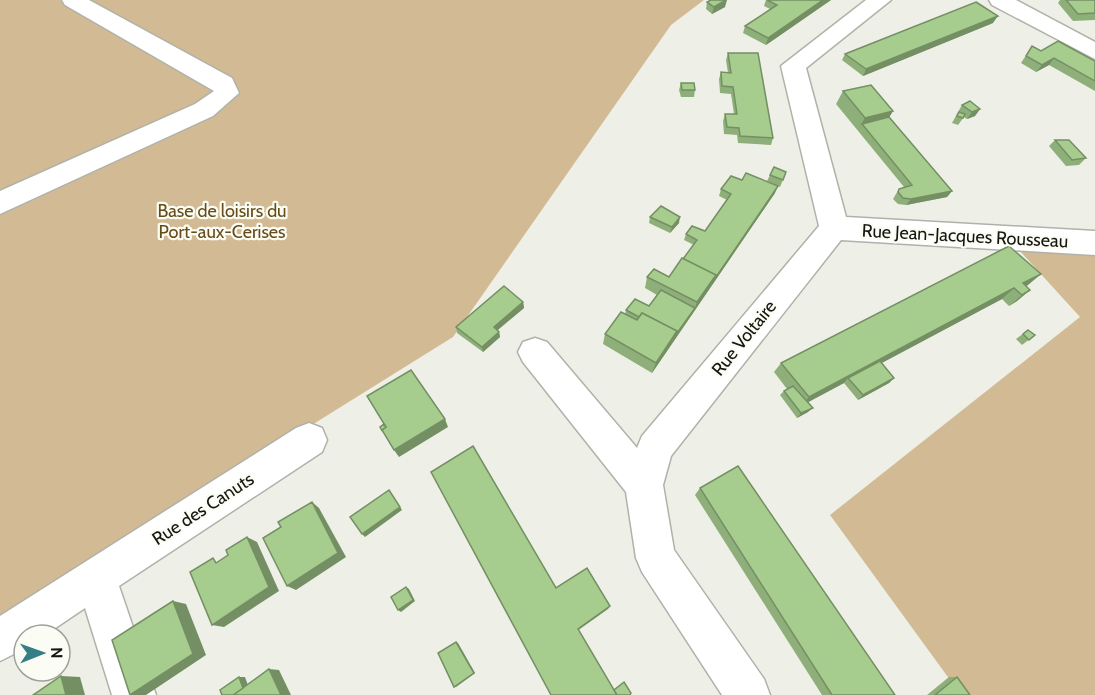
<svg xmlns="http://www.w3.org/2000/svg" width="1095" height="695" viewBox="0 0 1095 695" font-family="Cabin,sans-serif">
  <rect width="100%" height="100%" fill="#eef0e7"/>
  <g fill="#d2ba94">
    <path d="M0,0H704L671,25L453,337L0,619Z"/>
    <path d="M1019,250L1095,254V695H961L830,515L1080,317Z"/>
  </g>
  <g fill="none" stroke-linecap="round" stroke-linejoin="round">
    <g stroke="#b0b2a9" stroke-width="3">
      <g id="minor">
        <path d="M62,0H89L232,78L239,93L213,116L0,214V191L195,104L214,91L65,5Z"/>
        <path d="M866,0H891L806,68L846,217L1095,231V255L841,240L671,456L663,485L674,550L764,679L770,695H722L642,572L636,558L626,492L523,362L518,352L523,342L535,338L547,342L637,448L642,436L819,226L781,66Z"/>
        <path d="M989,0H1016L1095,42V59L992,5Z"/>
        <path d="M309,423L322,428L327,440L322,452L119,586L156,695H112L85,608L45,635H24V649L0,661V616L296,428Z"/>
      </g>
    </g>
    <use href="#minor" fill="#fff" fill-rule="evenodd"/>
  </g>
  <g fill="#8faf7a">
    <path d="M766,0H831L766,45L743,33L745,26L770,9L764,6Z"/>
    <path d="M1060,0H1095V20L1073,21L1058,3Z"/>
    <path d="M707,2L725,7L712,14L706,9Z"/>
    <path d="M993,23L863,76L842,60L845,54Z"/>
    <path d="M1032,46L1041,51L1095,61V91L1049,65L1036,72L1021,63Z"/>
    <path d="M728,53L773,138L771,145L738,143L737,135L724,134L723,121L725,114H734L731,94L720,93L719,79L721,72L728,73L726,60Z"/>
    <path d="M681,83L695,90L694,97H681L679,90Z"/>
    <path d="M843,91L893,111L889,117L952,191L947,197L906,205L898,204L893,199L899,189L904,187L836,104Z"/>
    <path d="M962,105L980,109L975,116L967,119L964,117L958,125L952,123L958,112Z"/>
    <path d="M1055,140L1086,158L1079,165L1066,166L1049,146Z"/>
    <path d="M774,167L786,172L780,187L767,181Z"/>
    <path d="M721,189L775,193L652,373L603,344L605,334L625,314L626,310L649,306L657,295L645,288L647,277H669L694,245L684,240L686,234L705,231L727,200L719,196Z"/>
    <path d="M650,217L679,223L670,233L649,223Z"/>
    <path d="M1041,274L1026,286L1030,290L1017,301L1009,306L1002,299L881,363L894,378L889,383L858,400L844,383L808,402V412L797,418L780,395L784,391L787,389L774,372L781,363Z"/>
    <path d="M523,302L524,308L498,330L499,332L500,337L483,352L457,333L456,327Z"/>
    <path d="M1028,330L1035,335L1022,345L1016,339Z"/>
    <path d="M700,488L895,695H822L695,495Z"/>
    <path d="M949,677H957L970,695H927Z"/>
  </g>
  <g fill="#748f63">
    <path d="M727,0L725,7L712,14L714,7Z"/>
    <path d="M823,0H831L766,45L768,38Z"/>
    <path d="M998,16L993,23L863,76L866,69Z"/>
    <path d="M1054,58L1049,65L1036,72L1042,65Z"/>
    <path d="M980,109L975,116L967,119L972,112Z"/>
    <path d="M893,111L885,124H862L858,130L865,118Z"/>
    <path d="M778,186L775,193L693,313L697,302Z"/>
    <path d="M952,191L947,197L906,205L911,199Z"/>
    <path d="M680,217L679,223L670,233L672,227Z"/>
    <path d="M1041,274L1028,285L1017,291L1023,283Z"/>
    <path d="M1014,288L1002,299L850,380L848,378L844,383L801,406L809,397Z"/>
    <path d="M1030,290L1017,301L1009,306L1022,295Z"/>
    <path d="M523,302L524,308L495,332L494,327Z"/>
    <path d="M695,308L693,313L652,373L656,363L677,331Z"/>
    <path d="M499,332L500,337L483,352L482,347Z"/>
    <path d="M894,378L889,383L858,400L863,395Z"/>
    <path d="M813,408L808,412L797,418L801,413Z"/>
    <path d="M445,419L448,427L399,457L394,450Z"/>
    <path d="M392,494L402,510L365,537L362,534Z"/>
    <path d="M312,502L319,508L346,557L296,590L287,586Z"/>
    <path d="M247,537L257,542L279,591L224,627L212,625Z"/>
    <path d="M406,587L409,589L415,601L401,612L398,610Z"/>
    <path d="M173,601L186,604L206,655L146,695H131Z"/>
    <path d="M610,606L608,609L577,631L578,629Z"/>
    <path d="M456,642L458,643L475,673L456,687H454Z"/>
    <path d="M269,669L279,670L291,695H281Z"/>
    <path d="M61,676L80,677L85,695H66Z"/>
    <path d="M239,677H245L250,691L244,695Z"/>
  </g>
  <g fill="#a6cc8e" stroke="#748f63" stroke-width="1.5">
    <path d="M711,0H726L714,7L707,2Z"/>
    <path d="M767,0H823L768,38L745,26L777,5Z"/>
    <path d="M1066,0H1095V13L1078,14Z"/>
    <path d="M976,2L998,16L866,69L845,54Z"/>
    <path d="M1058,41L1095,61V81L1054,58L1042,65L1026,56L1032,46L1041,51Z"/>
    <path d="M728,53H758L773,138L740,136L739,128L727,127L725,114H737L733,87L722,86L721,72L731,73Z"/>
    <path d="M681,83H694L695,90H682Z"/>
    <path d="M871,85L893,111L865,118L843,91Z"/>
    <path d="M970,101L980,109L972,112L962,105Z"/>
    <path d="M959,112L965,114L963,118L957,116Z"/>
    <path d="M889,117L952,191L911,199L903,198L898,192L899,189L912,185L862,124Z"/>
    <path d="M1055,140H1069L1086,158L1072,160Z"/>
    <path d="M774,167L786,172L783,180L770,175Z"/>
    <path d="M746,173L778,186L714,280L716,275L683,259L697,240L686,234L692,226L705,231L731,194L721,189L731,176L742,180Z"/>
    <path d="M661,206L680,217L672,227L650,217Z"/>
    <path d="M1009,246L1041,274L1023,283L1030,290L1022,295L1014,288L809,397L781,363Z"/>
    <path d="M682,258L716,275L697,302L647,277L654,269L669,277Z"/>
    <path d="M504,286L523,302L494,327L499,332L482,347L456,327Z"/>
    <path d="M661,290L695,308L675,336L677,331L642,313L639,317L626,310L635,299L649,306Z"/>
    <path d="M621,312L637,320L642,313L677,331L656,363L605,334Z"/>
    <path d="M1028,330L1035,335L1029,340L1023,334Z"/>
    <path d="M880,361L894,378L863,395L848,378Z"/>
    <path d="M411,370L445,419L394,450L382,430L386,427L367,396Z"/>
    <path d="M793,386L813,408L801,413L784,391Z"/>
    <path d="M384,424L386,427L382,430V431L380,427Z"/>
    <path d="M473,446L556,588L587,568L610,606L578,629L617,695H551L431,472Z"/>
    <path d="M738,466L895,695H832L700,488Z"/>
    <path d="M389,490L400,507L362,534L350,517Z"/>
    <path d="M312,502L338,553L287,586L263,538L281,527L278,522Z"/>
    <path d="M247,537L269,587L212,625L190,572L213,558L216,563L228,555L226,550Z"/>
    <path d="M406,587L413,600L398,610L391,597Z"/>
    <path d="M173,601L193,654L130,695L112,640Z"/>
    <path d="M456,642L474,673L454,687L438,653Z"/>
    <path d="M269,669L281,695H233Z"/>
    <path d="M61,676L66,695H33Z"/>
    <path d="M239,677L243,688L233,695H222L220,690Z"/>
    <path d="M957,677L970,695H935Z"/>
    <path d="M624,682L631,693L630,695H617L614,690Z"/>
  </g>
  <g text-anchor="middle" stroke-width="4.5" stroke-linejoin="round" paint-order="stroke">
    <g font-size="18" fill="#664c1b" stroke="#fbfdf4">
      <text x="222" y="217">Base de loisirs du<tspan x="222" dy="21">Port-aux-Cerises</tspan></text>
    </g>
    <g font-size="18" fill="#151612" stroke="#fbfdf4">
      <text transform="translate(965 236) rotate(3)" y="6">Rue Jean-Jacques Rousseau</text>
      <text transform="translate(744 338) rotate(-51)" y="6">Rue Voltaire</text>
      <text transform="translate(203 509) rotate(-33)" y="6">Rue des Canuts</text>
    </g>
  </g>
  <g transform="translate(42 653) rotate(89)"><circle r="28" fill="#fbfdf4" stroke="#9fa19a" stroke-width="1.5"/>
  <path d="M0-4.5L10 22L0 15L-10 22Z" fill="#367e86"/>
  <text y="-9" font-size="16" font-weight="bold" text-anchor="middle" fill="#151612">N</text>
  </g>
</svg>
